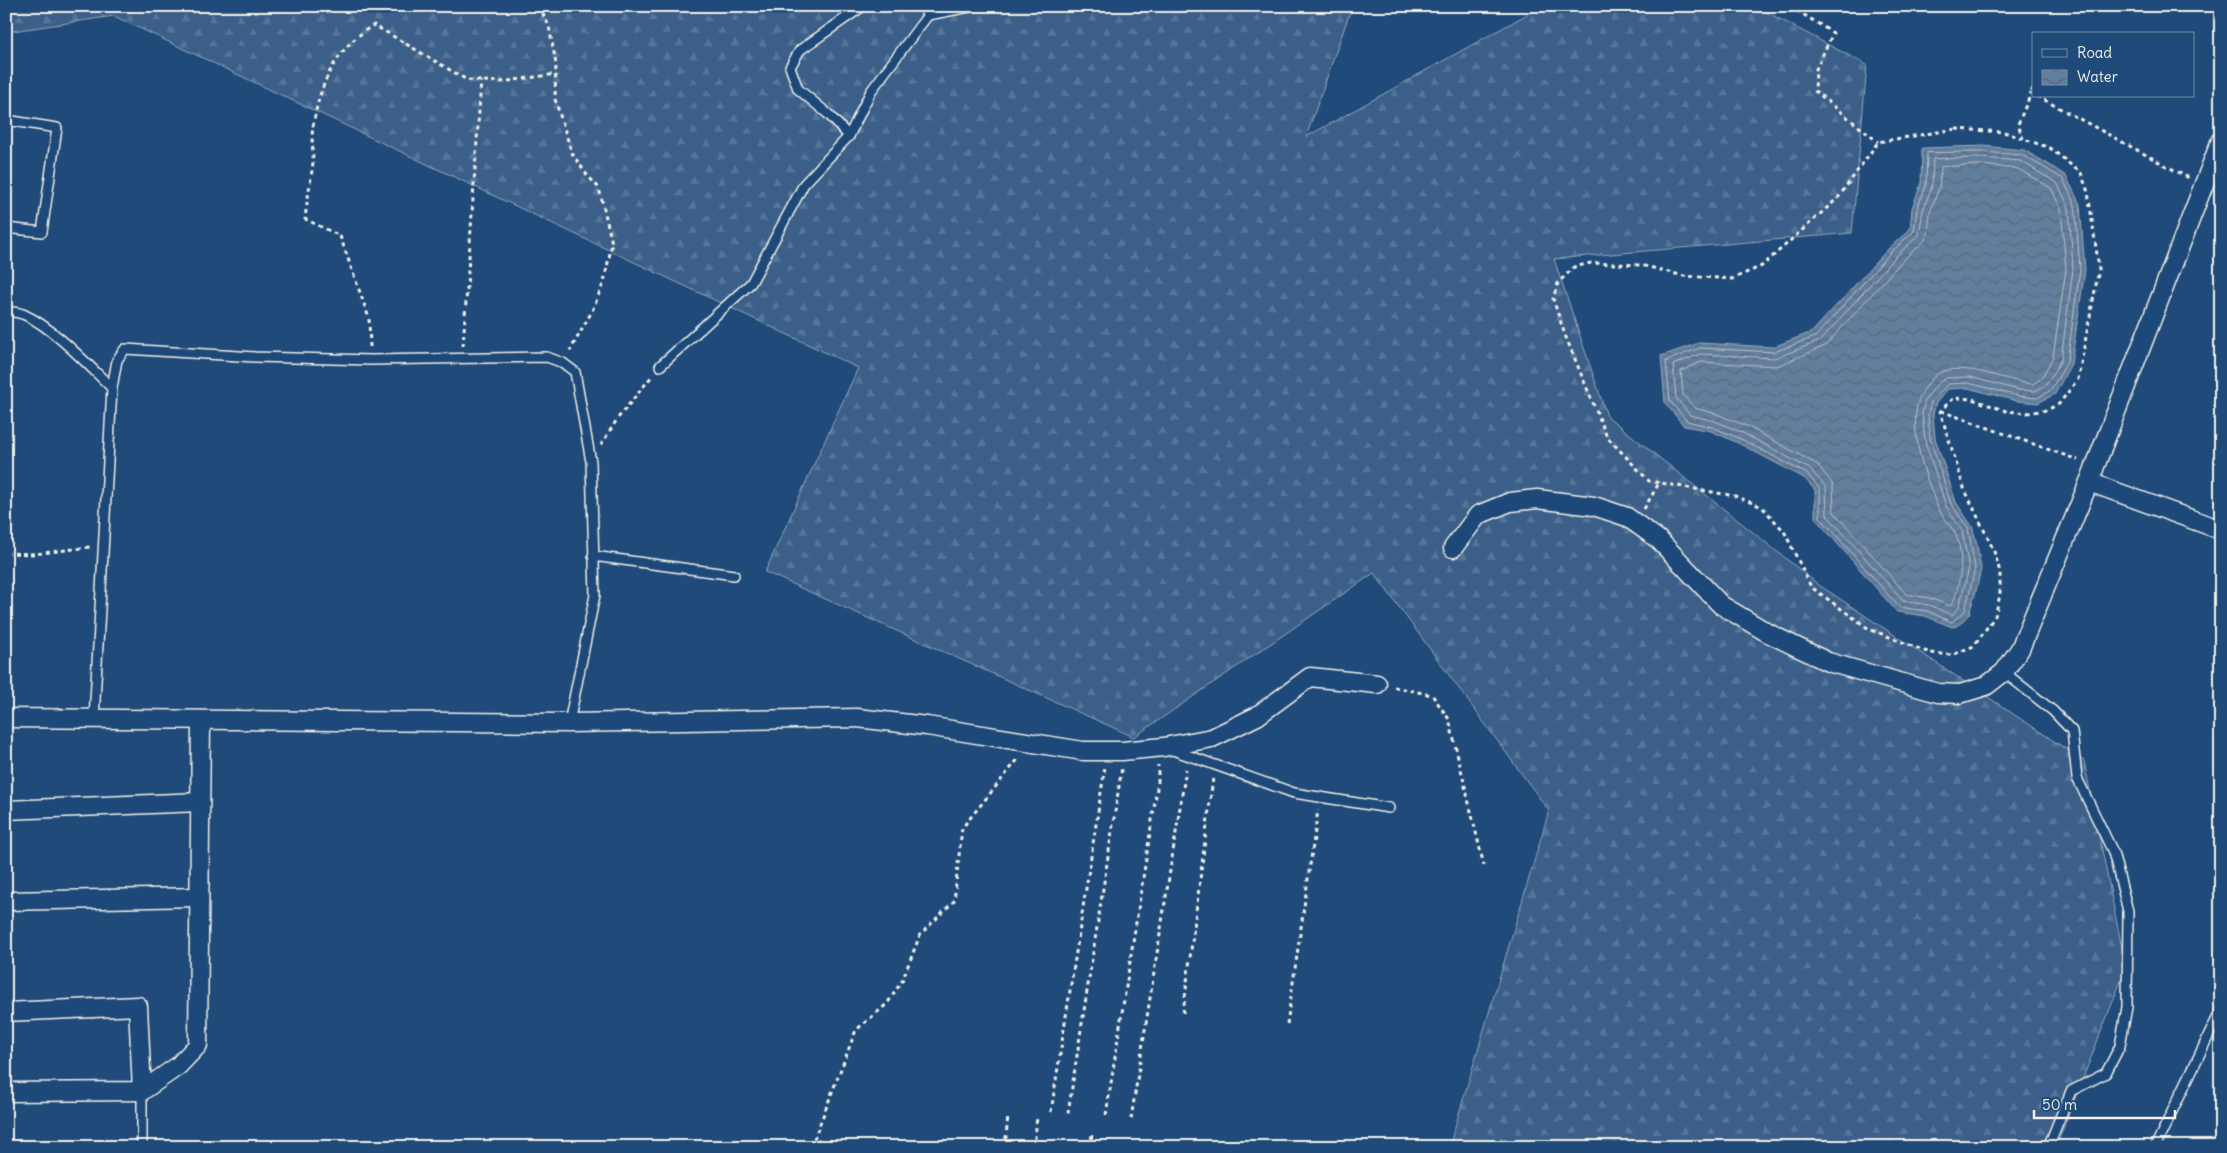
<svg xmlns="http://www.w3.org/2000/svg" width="2227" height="1153" viewBox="0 0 2227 1153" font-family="Delius,sans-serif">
  <defs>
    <pattern id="forest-firs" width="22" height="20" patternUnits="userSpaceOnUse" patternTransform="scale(1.25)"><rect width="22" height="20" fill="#3a5f88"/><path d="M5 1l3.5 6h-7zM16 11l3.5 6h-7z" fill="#577699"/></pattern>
    <pattern id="water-waves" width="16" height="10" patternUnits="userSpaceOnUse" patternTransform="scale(1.25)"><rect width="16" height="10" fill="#627e9d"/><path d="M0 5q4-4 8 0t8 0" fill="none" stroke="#58687a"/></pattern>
  </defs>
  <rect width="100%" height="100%" fill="#1f4a7a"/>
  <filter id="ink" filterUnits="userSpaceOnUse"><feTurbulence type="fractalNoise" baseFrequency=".02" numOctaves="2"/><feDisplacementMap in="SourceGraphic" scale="10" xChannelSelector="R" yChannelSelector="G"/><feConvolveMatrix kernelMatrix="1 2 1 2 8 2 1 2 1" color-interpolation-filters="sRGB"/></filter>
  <g filter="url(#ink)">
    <path fill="url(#forest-firs)" stroke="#97a8b8" d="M6,6H1352L1306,137L1542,6H1755L1867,65L1852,233L1554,259L1607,416L1819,585L2084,761L2126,968L2056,1147H1449L1549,811L1374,573L1134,737L765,572L858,368L114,16L6,32Z"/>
    <path fill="url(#water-waves)" stroke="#9cacbb" d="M1983,146L2024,150L2048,164L2066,176L2080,204L2085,270L2071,364L2055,394L2038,403L2017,401L1968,388L1948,389L1936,403L1933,414L1935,438L1956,502L1972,526L1977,544L1981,569L1976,591L1969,614L1958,626L1952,627L1925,616L1897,612L1815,518V490L1804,478L1738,443L1711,431L1684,426L1665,403L1661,356L1699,343L1773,347L1812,332L1887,250L1910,229L1912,208L1921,184L1922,148Z"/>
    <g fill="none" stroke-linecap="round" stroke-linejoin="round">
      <g stroke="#bac3ca" stroke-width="1">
        <path d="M1983,152L2022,155L2045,168L2063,179L2075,205L2080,269L2067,362L2051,390L2037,398L2018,396L1969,383L1948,384L1931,402L1928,414L1930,438L1951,504L1968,528L1975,568L1965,611L1952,622L1927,611L1899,607L1820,517V489L1807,474L1741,439L1712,427L1687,421L1670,401L1666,361L1700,348L1774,352L1815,337L1890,253L1914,231L1917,209L1926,185L1927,153Z"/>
        <path d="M1982,158L2020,161L2057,183L2069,207L2073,269L2061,360L2046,385L2035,391L2019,390L1970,377L1947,378L1939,382L1925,400L1922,413L1925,441L1946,506L1962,531L1969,568L1959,607L1952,615L1929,605L1903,601L1827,515L1826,487L1810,469L1743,433L1715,421L1690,415L1676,398L1673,365L1700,354L1775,358L1820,341L1894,258L1919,235L1923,210L1932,186L1933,159Z"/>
        <path d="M1982,165L2018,169L2051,188L2061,209L2066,269L2053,357L2041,379L2033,384C2003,381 1974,364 1944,371C1936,373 1931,380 1927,385C1901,416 1925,475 1938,508C1942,517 1950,524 1955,533C1963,550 1962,572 1957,589C1956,595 1954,602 1950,606L1929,598L1906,594L1834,512L1833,485L1818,465L1747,426L1717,414L1695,408L1683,395L1681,371L1701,362L1777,366L1825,346L1900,263L1925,240L1928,233L1930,212L1939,188L1941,167Z"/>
      </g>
      <g stroke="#f4f1e8" stroke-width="12">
        <g id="lane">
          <path d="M922,6L928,15"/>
          <path d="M6,120L57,128L42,232L6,228"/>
          <path d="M849,136L828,114L798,89L790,67L800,50L863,6"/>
          <path d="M6,311C12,312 20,312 25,315C54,328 89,366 112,388"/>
          <path d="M660,366L751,283L804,184L849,136L871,91L928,15L975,6"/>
          <path d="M593,556L734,575"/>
          <path d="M2004,672L2053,711L2072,731L2077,778L2113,852L2128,911L2127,1007L2120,1046L2106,1073L2071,1091L2048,1147"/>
          <path d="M94,719L112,388L117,360L125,349L255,357L371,360L547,357L563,363L575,372L591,462L595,595L569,723"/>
          <path d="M1170,749L1294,793L1389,808"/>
          <path d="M142,1147V1091"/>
          <path d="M2155,1147L2221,1010"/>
        </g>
      </g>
      <g stroke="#f4f1e8" stroke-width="21">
        <g id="street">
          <path d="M2089,482L2221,530"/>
          <path d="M1453,548L1478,515L1510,502L1537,499L1594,506L1627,517L1659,540L1721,605L1768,633L1828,662L1938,693L1960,694L1986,686L2004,672L2020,649L2089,482L2221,140"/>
          <path d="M6,718L569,723L857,718L927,726L1083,751H1122L1164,747L1212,738L1257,716L1310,677L1377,684"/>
          <path d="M6,810L200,802"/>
          <path d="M6,901L199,897"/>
          <path d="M6,1012L138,1006L142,1091"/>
          <path d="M6,1092L142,1091L178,1066L198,1045L201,720"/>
        </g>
      </g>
      <g stroke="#f4f1e8" stroke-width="3" stroke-dasharray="4 4" stroke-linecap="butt">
        <path d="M539,6L549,26L556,64L555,99L562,122L572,153L587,175L599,188L612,243L604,282L592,311L570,351"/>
        <path d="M1790,6L1833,33L1816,69L1815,91L1878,142"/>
        <path d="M2033,88L2031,93L2033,94"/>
        <path d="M2037,96L2189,178"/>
        <path d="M1956,129L2004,132L2050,148L2081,173L2088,192L2099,269L2078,379L2059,404L2047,410L2027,413L2006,411L1972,399L1954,398L1940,411L1964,488L1994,551L2000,572V595L1995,616L1974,646L1952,655L1930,653L1869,629L1811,587L1784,531L1762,507L1735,496L1649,481L1607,437L1565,335L1553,299L1558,283L1574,267L1591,263L1641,265L1684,276L1732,279L1762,266L1838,198L1878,142Z"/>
        <path d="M2023,139L2018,124L2031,93"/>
        <path d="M463,346L481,81"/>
        <path d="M370,347L369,318L340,236L305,219C307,200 311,181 313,162C313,150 311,138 313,127C319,85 336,47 374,25L467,80L501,82L556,74"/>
        <path d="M1941,411L2078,460"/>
        <path d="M601,445L618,418L652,376"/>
        <path d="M1644,509L1659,483"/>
        <path d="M6,553L35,554L90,547"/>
        <path d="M1394,687L1432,695L1449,719L1484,866"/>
        <path d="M1183,1013L1213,778"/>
        <path d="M1287,1024L1318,810"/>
        <path d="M1051,1112L1105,767"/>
        <path d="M1068,1113L1122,767"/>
        <path d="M1106,1115L1158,782V765"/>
        <path d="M1131,1119L1186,769"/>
        <path d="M811,1147L856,1030L887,1004L902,981L920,935L954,901L962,828L1019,758"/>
        <path d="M1005,1147L1008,1116"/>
        <path d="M1034,1147L1037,1117"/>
        <path d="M1091,1147L1092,1132"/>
      </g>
      <use href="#lane" stroke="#1f4a7a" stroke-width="9"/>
      <use href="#street" stroke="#1f4a7a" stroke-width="18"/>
    </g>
  </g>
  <rect width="2227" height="1153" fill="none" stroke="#1f4a7a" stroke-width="25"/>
  <rect x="12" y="12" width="2202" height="1128" fill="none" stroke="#f4f1e8" stroke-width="2" filter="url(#ink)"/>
  <rect x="2032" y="32" width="162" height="65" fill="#1f4a7a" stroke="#748da6"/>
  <rect x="2042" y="49" width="25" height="8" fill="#1f4a7a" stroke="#748da6"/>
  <text x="2077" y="58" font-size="15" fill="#f4f1e8">Road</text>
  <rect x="2042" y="70" width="25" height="15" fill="url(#water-waves)" stroke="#748da6"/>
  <text x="2077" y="82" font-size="15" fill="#f4f1e8">Water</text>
  <path d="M2034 1110v8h141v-8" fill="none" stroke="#f4f1e8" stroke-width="2.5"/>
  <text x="2042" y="1110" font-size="15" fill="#f4f1e8" stroke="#1f4a7a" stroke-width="4" paint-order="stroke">50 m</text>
</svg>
